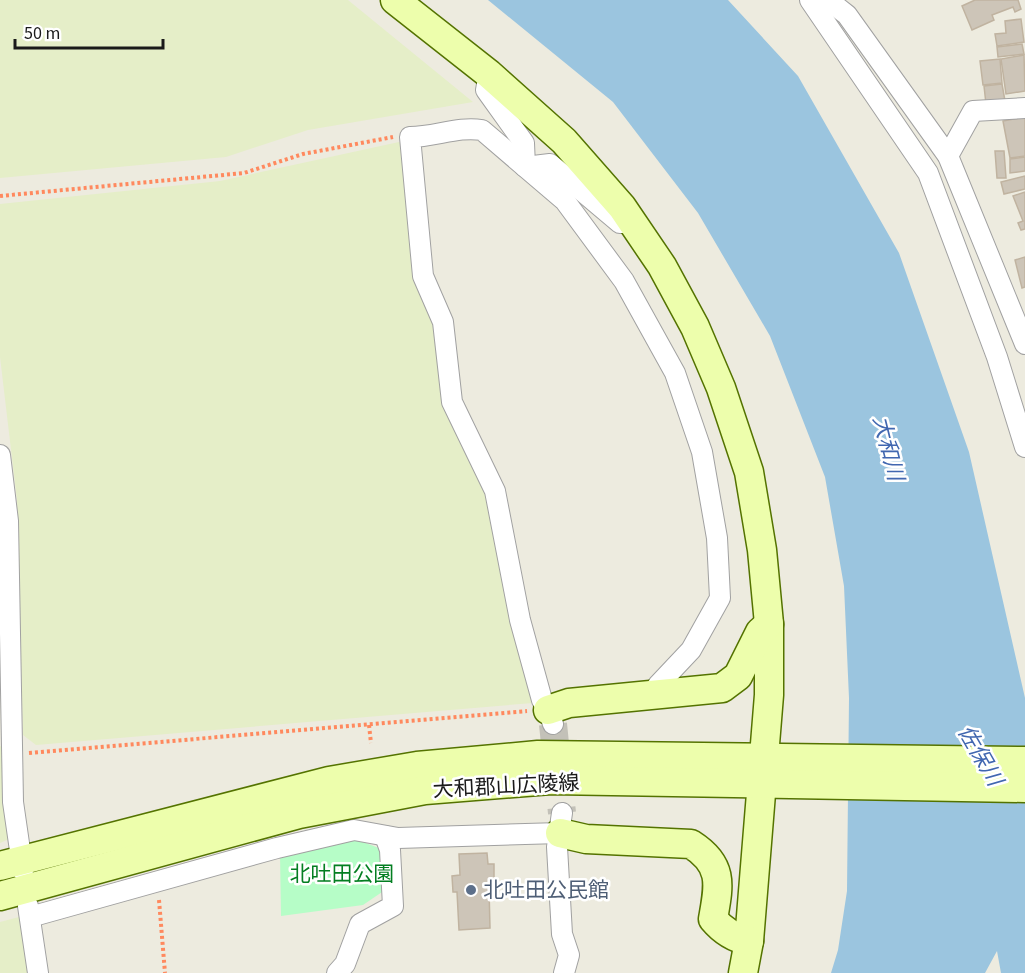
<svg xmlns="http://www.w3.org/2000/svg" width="1025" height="973" viewBox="0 0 1025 973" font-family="'Source Sans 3','Noto Sans JP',sans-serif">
  <rect width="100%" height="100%" fill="#edebdf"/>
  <g fill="#e5eec8">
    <path d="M0,0H348L473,102L308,130L226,157L0,178Z"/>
    <path d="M399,142L402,144L435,320L487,484L533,703L36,745L23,735L17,500L0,357V204L220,181Z"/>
    <path d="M0,746L5,749L9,839L0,843Z"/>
    <path d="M19,917L29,973H0V922Z"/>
  </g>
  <path fill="#b6fdc7" d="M350,837L384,850L385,890L363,905L281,916L280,853Z"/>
  <path fill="#9bc5df" d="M488,0H728L798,76L899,253L969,452L1025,698V973H1001L997,951L985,973H831L838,950L847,891L849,698L844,586L825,477L770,336L698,213L613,102Z"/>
  <g fill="#cdc5b8" stroke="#c0b3a0" stroke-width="1.5">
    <path d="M975,0H1018L1021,9L1015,12L1013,7L992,15L994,20L972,30L962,6Z"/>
    <path d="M1021,19L1024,42L997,46L995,34L1006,33L1005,21Z"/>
    <path d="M1022,44L1024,54L998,57L997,47Z"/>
    <path d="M1024,55L1025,91L1006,94L1001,59Z"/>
    <path d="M1000,59L1002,83L983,85L980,61Z"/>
    <path d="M1002,84L1005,101L986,104L984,86Z"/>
    <path d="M1025,117V156L1010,158L1003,121Z"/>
    <path d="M995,151H1004L1006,178H997Z"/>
    <path d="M1025,157V171L1010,173V159Z"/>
    <path d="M1025,176V189L1004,194L1001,182Z"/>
    <path d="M1025,192V229L1021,230L1018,223L1023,221L1013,196Z"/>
    <path d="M1025,257V287L1022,288L1015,260Z"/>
    <path d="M487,853L488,864H494V888H489L490,928L459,930L457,892H453L452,876L460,875L459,854Z"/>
  </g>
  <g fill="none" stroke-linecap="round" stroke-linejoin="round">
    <path stroke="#c3c1b8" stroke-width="28" stroke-dasharray="28 14" stroke-linecap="butt" d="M553,724L562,813"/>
    <g stroke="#a1a1a1" stroke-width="22">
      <g id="street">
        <path d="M810,0L928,173L997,357L1025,447"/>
        <path d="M828,0L847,15L948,156L1025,344"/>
        <path d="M489,74L486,90L524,143L525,167L550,164L620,223H632"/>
        <path d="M948,156L973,111L1025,108"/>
        <path d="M0,455L8,521L13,802L23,871"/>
        <path d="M553,724L548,710L542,700L520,620L495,491L452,402L443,322L423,276L410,137C435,137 458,126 482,130L565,201L624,281L675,373L702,452L717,538L720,598L691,650L658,685L653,695"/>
        <path d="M562,813L557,847L562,934L569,955L564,973"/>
        <path d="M28,906L38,973"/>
        <path d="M30,917L277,848L354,830L398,838L560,833"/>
        <path d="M337,973L345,964L360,924L393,906L390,850L385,836"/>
      </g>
    </g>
    <g stroke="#547300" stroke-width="31">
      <g id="secondary">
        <path d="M395,0L489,74L564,141L622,207L662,266L695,327L721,388L749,472L762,550L769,624V695L749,941L743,973"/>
        <path d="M548,710L569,703L722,688L738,676L760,632L769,624"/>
        <path d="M560,833L586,839L691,844C724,865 719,885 713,919C723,931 734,938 749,941"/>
        <path d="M0,866L329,781L417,766L538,755L1025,761"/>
        <path d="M0,896L299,814L425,790L551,780L1025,788"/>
      </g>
    </g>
    <g stroke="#ff895e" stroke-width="4" stroke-dasharray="3 3" stroke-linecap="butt">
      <path d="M0,196L244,173L303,154L393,137"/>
      <path d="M369,725L371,743"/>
      <path d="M29,753L527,711"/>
      <path d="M159,900L165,973"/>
    </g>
    <use href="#street" stroke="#fff" stroke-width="20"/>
    <use href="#secondary" stroke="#edfeac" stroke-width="28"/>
  </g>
  <circle fill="#5c6f8a" stroke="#fff" stroke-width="2" cx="471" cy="890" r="6"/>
  <g text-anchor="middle" stroke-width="5" stroke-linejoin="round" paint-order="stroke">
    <g font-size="21" fill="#1a1a1a" stroke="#fff">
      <text transform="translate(506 786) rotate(-3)" y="7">大和郡山広陵線</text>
    </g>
    <g font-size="21" fill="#037e21" stroke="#fff">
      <text x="342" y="881">北吐田公園</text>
    </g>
    <g font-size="21" fill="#4e5e75" stroke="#fff" text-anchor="start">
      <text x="483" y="897">北吐田公民館</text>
    </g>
    <g font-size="22" font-style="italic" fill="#4167b0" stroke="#fff">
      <text transform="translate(889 448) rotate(76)" y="8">大和川</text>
      <text transform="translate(981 755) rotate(60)" y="8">佐保川</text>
    </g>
  </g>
  <path d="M15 39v9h148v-9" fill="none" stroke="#1a1a1a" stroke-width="3"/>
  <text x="24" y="39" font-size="18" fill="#1a1a1a" stroke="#ffffff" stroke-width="4.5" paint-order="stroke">50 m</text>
</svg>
